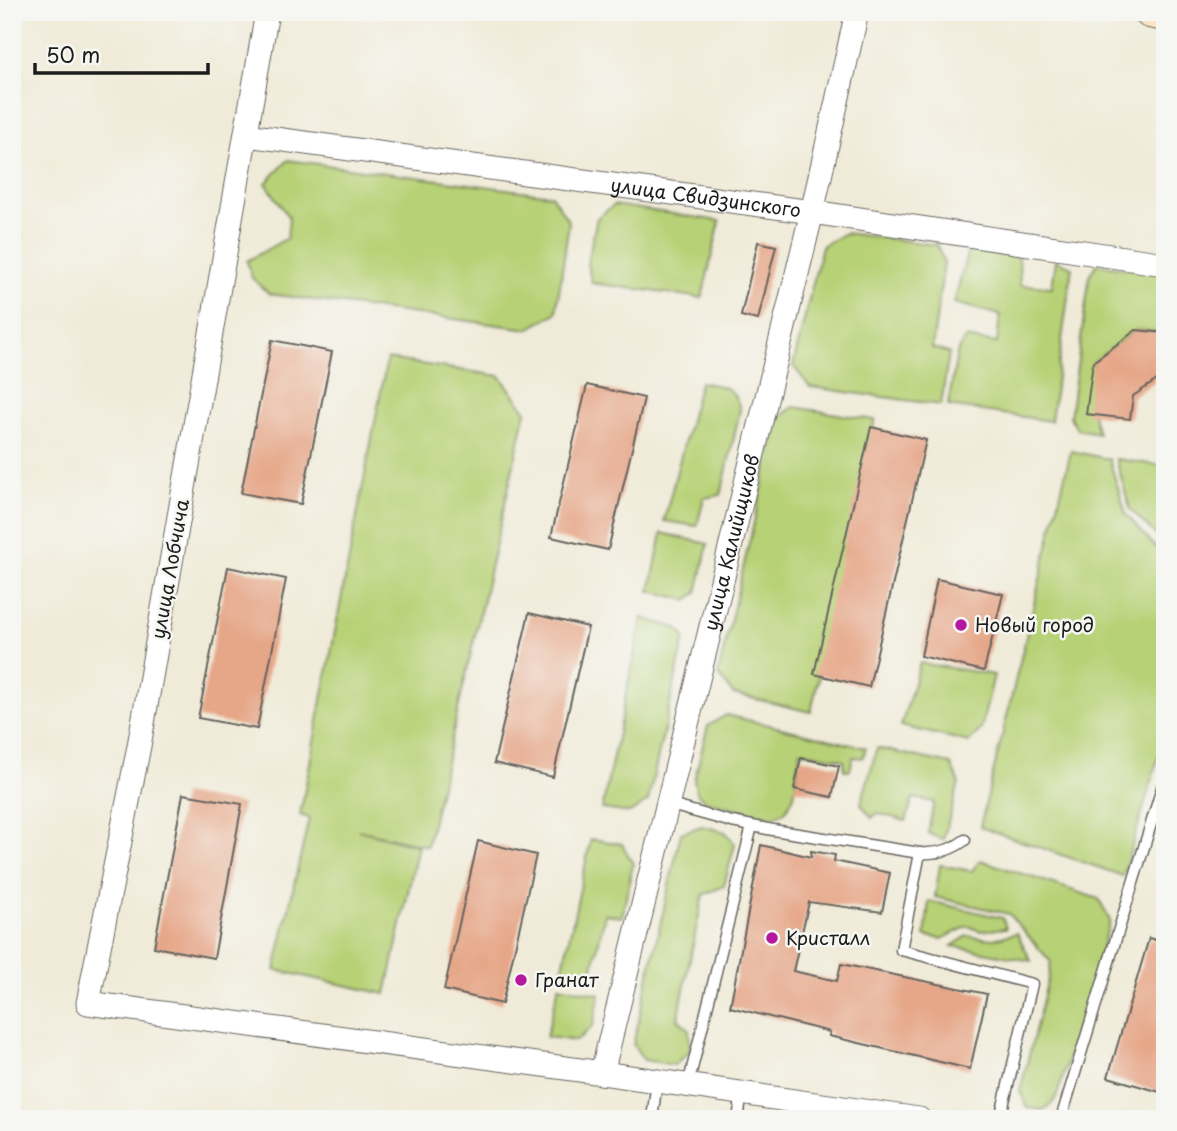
<svg xmlns="http://www.w3.org/2000/svg" width="1177" height="1131" viewBox="0 0 1177 1131" font-family="'Playpen Sans',sans-serif">
  <rect width="100%" height="100%" fill="#f6f6f2"/>
  <filter id="ink" filterUnits="userSpaceOnUse"><feTurbulence type="fractalNoise" baseFrequency=".0143" numOctaves="2"/><feDisplacementMap in="SourceGraphic" scale="14" xChannelSelector="R" yChannelSelector="G"/><feConvolveMatrix kernelMatrix="1 2 1 2 8 2 1 2 1" color-interpolation-filters="sRGB"/></filter>
  <filter id="wash" filterUnits="userSpaceOnUse"><feTurbulence type="fractalNoise" baseFrequency=".00686" numOctaves="4" result="noise"/><feDisplacementMap in="SourceGraphic" scale="28" xChannelSelector="R" yChannelSelector="G"/><feGaussianBlur stdDeviation="1.57" result="paint"/><feColorMatrix in="noise" values="0 0 0 0 0 0 0 0 0 0 0 0 0 0 0 0 0 1.4 0 .05"/><feComposite in="paint" operator="in"/></filter>
  <g filter="url(#wash)">
    <rect width="100%" height="100%" fill="#f0ebd8"/>
    <g fill="#b7d176" stroke="#6a7649" stroke-width="2">
      <path d="M288,160L551,195L569,222L556,313L528,329L269,294L252,278L247,261L287,238L289,218L266,183Z"/>
      <path d="M614,205L720,221L702,298L592,283L587,264L597,218Z"/>
      <path d="M845,233L937,245L944,263L932,348L949,353L941,405L810,387L793,366L822,246Z"/>
      <path d="M968,250L1019,257L1020,285L1052,287L1056,260L1072,267L1051,421L948,406L957,353L965,338L997,343L1000,315L954,303Z"/>
      <path d="M1097,264L1165,274V332L1136,330L1093,362V415L1098,433L1077,429L1070,417L1090,274Z"/>
      <path d="M387,359L500,376L526,411L427,846L358,830L418,846L386,994L275,970L309,818L300,815Z"/>
      <path d="M700,382C722,387 734,384 740,410L721,495L704,498L697,526L664,521Z"/>
      <path d="M794,407L875,420L811,712L733,694L718,674L779,417Z"/>
      <path d="M1071,451L1109,459L1126,514L1154,546L1165,550V735L1123,876L980,827Z"/>
      <path d="M1116,459L1165,466V544L1130,509Z"/>
      <path d="M662,533L708,544L697,593L687,600L650,591Z"/>
      <path d="M642,618L677,628L685,637L648,801L630,813L602,809Z"/>
      <path d="M920,663L994,675L981,729L969,742L901,726Z"/>
      <path d="M726,715L866,748L863,758L853,757L850,770H844V760L800,751L794,796L785,812L771,817L705,801L697,793L694,780L708,726Z"/>
      <path d="M877,748L951,764L959,783L943,840L928,833L934,802L913,798L906,821L877,813L872,818L861,804Z"/>
      <path d="M702,826L725,832L735,844L724,886L703,895L678,1019L689,1029L690,1051L674,1065L644,1060L633,1045L681,833Z"/>
      <path d="M591,839L622,844L633,864L622,917L605,914L591,976L562,971Z"/>
      <path d="M980,860L1099,899L1110,921L1056,1099L1045,1110L1027,1108L1020,1091L1049,975L1051,962L1009,914L935,897L940,865L972,871Z"/>
      <path d="M929,901L1003,918L1006,928L980,931L968,926L942,939L925,936Z"/>
      <path d="M1017,933L1031,961L952,946L967,936L993,939Z"/>
      <path d="M559,986L600,994L593,1026L576,1041L546,1037Z"/>
    </g>
    <g id="blocks">
      <g fill="#e6a789">
        <path d="M758,242L776,246L758,320L741,316Z"/>
        <path d="M1136,330L1165,333V381L1157,380L1133,396L1130,419L1086,414L1093,362Z"/>
        <path d="M272,340L332,352L301,504L241,493Z"/>
        <path d="M587,385L644,398L608,550L551,537Z"/>
        <path d="M871,427L926,440L869,687L814,674Z"/>
        <path d="M228,567L286,579L257,729L198,718Z"/>
        <path d="M937,579L1003,594L984,671L921,656Z"/>
        <path d="M529,613L588,627L553,777L494,763Z"/>
        <path d="M801,758L839,766L832,797L794,789Z"/>
        <path d="M183,794L242,804L214,958L154,947Z"/>
        <path d="M478,841L536,855L502,1004L444,990Z"/>
        <path d="M761,845L811,857V851L835,855L834,861L890,873L882,912L809,902L793,971L837,981L841,964L987,994L970,1069L829,1036L830,1032L730,1007Z"/>
        <path d="M1149,938L1165,943V1075L1160,1092L1108,1077Z"/>
      </g>
    </g>
  </g>
  <g filter="url(#ink)">
    <use href="#blocks" fill-opacity="0" stroke="#66645e" stroke-width="2"/>
    <g fill="none" stroke-linecap="round" stroke-linejoin="round">
      <g stroke="#66645e" stroke-width="13">
        <g id="lane">
          <path d="M667,804L732,822L773,830L920,853C937,854 951,851 965,840"/>
          <path d="M920,853L901,950L1032,984L1000,1119"/>
          <path d="M688,1085L752,826"/>
          <path d="M652,1119L657,1081"/>
          <path d="M738,1119L742,1093"/>
          <path d="M1061,1119L1165,778"/>
        </g>
      </g>
      <g stroke="#66645e" stroke-width="25">
        <g id="street">
          <path d="M267,12L139,746L88,1003L602,1073L919,1119"/>
          <path id="s1" d="M246,135L812,212L1165,264"/>
          <path id="s2" d="M602,1073L812,212L857,12"/>
        </g>
      </g>
      <g stroke="#66645e" stroke-width="34">
        <path id="secondary" d="M1150,12L1165,15"/>
      </g>
      <use href="#lane" stroke="#fff" stroke-width="10"/>
      <use href="#street" stroke="#fff" stroke-width="23"/>
      <use href="#secondary" stroke="#fbe6c4" stroke-width="32"/>
    </g>
  </g>
  <g fill="#b5179e" stroke="#f6f6f2" stroke-width="2.5">
    <circle cx="961" cy="625" r="7"/>
    <circle cx="772" cy="938" r="7"/>
    <circle cx="521" cy="980" r="7"/>
  </g>
  <g text-anchor="middle" stroke-width="5" stroke-linejoin="round" paint-order="stroke">
    <g font-size="19" fill="#1c1c1c" stroke="#f6f6f2">
      <text dy="7" stroke="none"><textPath href="#s1" startOffset="464">улица Свидзинского</textPath></text>
      <text dy="7" stroke="none"><textPath href="#s2" startOffset="546">улица Калийщиков</textPath></text>
      <text transform="translate(170 569) rotate(-80)" y="7">улица Лобчича</text>
    </g>
    <g font-size="19" fill="#1c1c1c" stroke="#f6f6f2" text-anchor="start">
      <text x="975" y="632">Новый город</text>
      <text x="786" y="945">Кристалл</text>
      <text x="535" y="987">Гранат</text>
    </g>
  </g>
  <rect width="1177" height="1131" fill="none" stroke="#f6f6f2" stroke-width="42"/>
  <path d="M35 63v10h173v-10" fill="none" stroke="#1c1c1c" stroke-width="3.5"/>
  <text x="46" y="63" font-size="21" fill="#1c1c1c" stroke="#f6f6f2" stroke-width="5" paint-order="stroke">50 m</text>
</svg>
